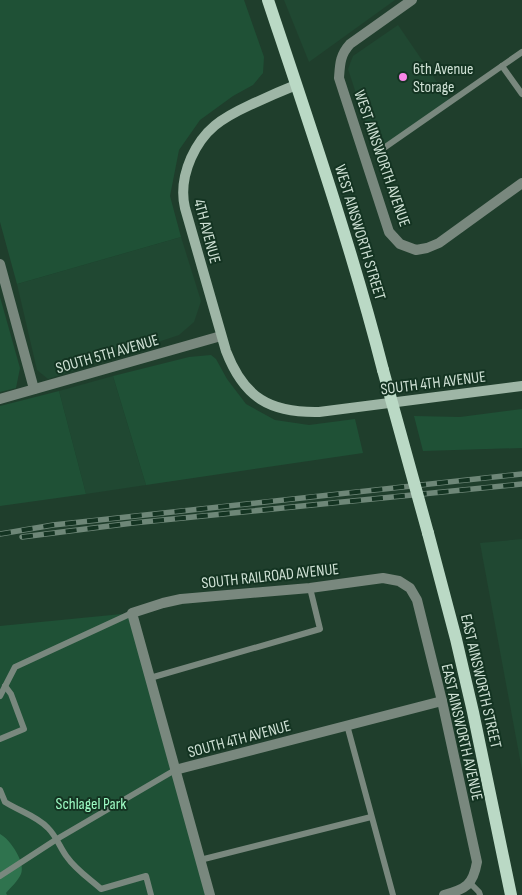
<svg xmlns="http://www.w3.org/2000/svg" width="522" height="895" viewBox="0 0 522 895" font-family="'Sofia Sans Condensed',sans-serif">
  <rect width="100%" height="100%" fill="#1f3e2c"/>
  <g fill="#204832">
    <path d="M284,0H395L309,62Z"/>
    <path d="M398,25L450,101L376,154L348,69L353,56Z"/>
    <path d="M181,237L201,301L194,322L179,335L48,379L37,370L17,284Z"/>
    <path d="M113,376L146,485L86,494L59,391Z"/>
    <path d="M522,539V770L480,543Z"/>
  </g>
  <g fill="#1f5136">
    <path d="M0,0H244L264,57L263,73L253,85L233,96L200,120L179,150L170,196L181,237L17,284L0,222Z"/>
    <path d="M0,297L20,368L16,388L0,392Z"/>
    <path d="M211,355L216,359L227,379L246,404L275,420L309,425L355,419L363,453L146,485L113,376L189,357Z"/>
    <path d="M59,391L86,494L0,506V406Z"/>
    <path d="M522,409V448L423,451L414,416L460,417Z"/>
    <path d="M132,613L210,895H0V626Z"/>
  </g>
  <path fill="#2f734e" d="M0,834C10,839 26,863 21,874C18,881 11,887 6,893L7,895H0Z"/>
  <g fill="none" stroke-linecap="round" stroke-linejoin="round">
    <g stroke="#79887e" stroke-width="6">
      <path d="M502,66L522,94"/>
      <path d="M381,150L522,52"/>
      <path d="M150,678L320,629L310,588"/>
      <path d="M0,696L15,667L132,613"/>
      <path d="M347,725L393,895"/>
      <path d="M0,739L24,729L11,694L5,686"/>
      <path d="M0,790L5,802C19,811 37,816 48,828C57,837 60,848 67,857C76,870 90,879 101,889L146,876L151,895"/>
      <path d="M200,860L371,817"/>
      <path d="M0,876L57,839L175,770"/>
      <path d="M470,883L479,892L480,895"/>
    </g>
    <g stroke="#79887e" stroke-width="10">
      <path d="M412,0L350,44C340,55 340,64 339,78L389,232L400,244L416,250L427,248L439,243L522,183"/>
      <path d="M0,264L34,389"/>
      <path d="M0,399L221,336"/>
      <path d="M175,770L442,701"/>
      <path d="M210,895L132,613L163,603L181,599L310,588L383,578L399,581L410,588L417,600L442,701L477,862C473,885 466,889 444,895"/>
    </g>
    <path stroke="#9eb6a6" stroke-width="10" d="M296,85C281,91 265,98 250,105C222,118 204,129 191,158C184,174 181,191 185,208L226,351C244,398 270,413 319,412L522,386"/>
    <g stroke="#bad9c5" stroke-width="12">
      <path d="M268,0C309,123 351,245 383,370"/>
      <path d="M428,533L456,639L473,712L511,895"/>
    </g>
    <g stroke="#6e8778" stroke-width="5.5">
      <g id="rail">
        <path d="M0,534L53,525L522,474"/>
        <path d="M22,537L133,523L522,484"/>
      </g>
    </g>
    <use href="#rail" stroke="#143422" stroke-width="4" stroke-dasharray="11" stroke-linecap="butt"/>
    <path stroke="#bad9c5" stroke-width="12" d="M383,370L428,533"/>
  </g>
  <circle fill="#f987e8" stroke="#143422" stroke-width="2" cx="403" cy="77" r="5"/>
  <g text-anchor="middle" stroke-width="4" stroke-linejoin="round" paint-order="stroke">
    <g font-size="16" fill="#cfe1d5" stroke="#143422" text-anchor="start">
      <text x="413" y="74">6th Avenue<tspan x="413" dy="18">Storage</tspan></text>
    </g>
    <g font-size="16" fill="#cfe1d5" stroke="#143422">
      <text transform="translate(383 158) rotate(71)" y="6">WEST AINSWORTH AVENUE</text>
      <text transform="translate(208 231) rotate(75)" y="6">4TH AVENUE</text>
      <text transform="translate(361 232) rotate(73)" y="6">WEST AINSWORTH STREET</text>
      <text transform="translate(107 353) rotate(-16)" y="6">SOUTH 5TH AVENUE</text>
      <text transform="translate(433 382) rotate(-7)" y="6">SOUTH 4TH AVENUE</text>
      <text transform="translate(270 575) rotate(-6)" y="6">SOUTH RAILROAD AVENUE</text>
      <text transform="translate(482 681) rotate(77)" y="6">EAST AINSWORTH STREET</text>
      <text transform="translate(463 732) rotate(77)" y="6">EAST AINSWORTH AVENUE</text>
      <text transform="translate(239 738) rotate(-15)" y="6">SOUTH 4TH AVENUE</text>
    </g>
    <g font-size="16" fill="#9dfcc4" stroke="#143422">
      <text x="91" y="809">Schlagel Park</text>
    </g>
  </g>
</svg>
